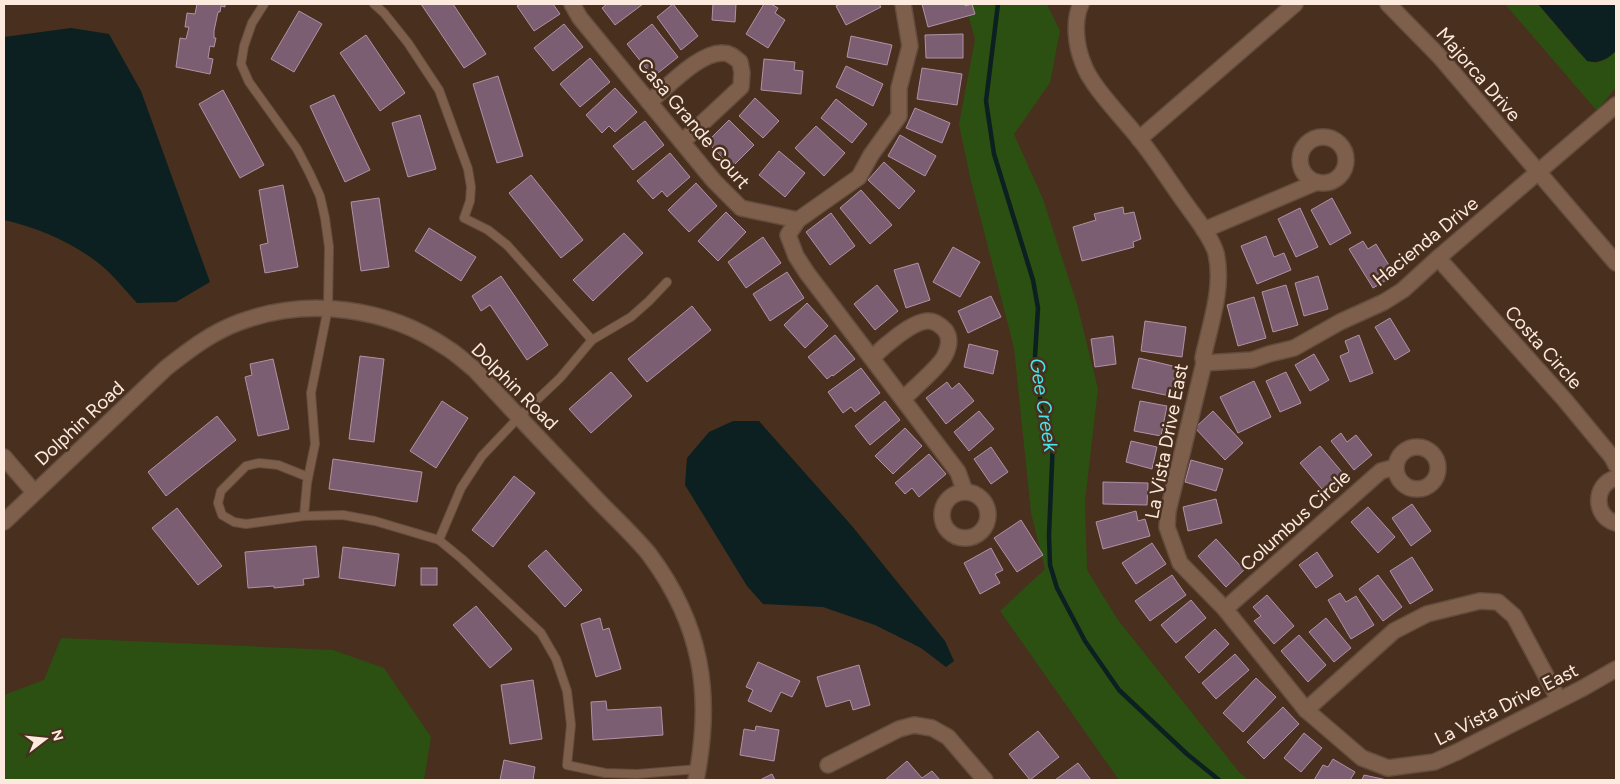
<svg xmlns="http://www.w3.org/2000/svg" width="1620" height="784" viewBox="0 0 1620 784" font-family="Figtree,sans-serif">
  <rect width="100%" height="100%" fill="#492f1d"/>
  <g fill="#2b5012">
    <path d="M965,4H1047L1060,31L1050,83L1014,134L1043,199L1077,304L1098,389L1085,501L1087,570L1118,620L1239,772L1248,780H1119L1000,611L1045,569L1031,513L1014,348L970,177L959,124L975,39Z"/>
    <path d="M1505,4H1538L1579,53L1595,63L1607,59L1616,51V87L1597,111Z"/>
    <path d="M61,638L333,650L384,668L431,737L424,780H4V695L44,680Z"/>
  </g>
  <g fill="#0c2021">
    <path d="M1538,4H1616V51C1607,59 1600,64 1587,61Z"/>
    <path d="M71,28L109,34L141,91L210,282L176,302L137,303C126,291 115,277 102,266C74,243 39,228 4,220V37Z"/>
    <path d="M733,421H759L852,526L945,641L954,661L946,667L921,648L875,625L823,607L763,604L747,586L685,485L687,458L709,432Z"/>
  </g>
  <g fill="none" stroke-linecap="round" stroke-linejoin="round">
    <path stroke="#0c2021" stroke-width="4.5" d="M998,4L986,101L994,154L1033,280L1038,308L1035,356L1041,407L1053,441L1049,535L1050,565L1057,588L1085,641L1119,690L1187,754L1219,780"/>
  </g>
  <g fill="#7c5e73" stroke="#b191a6">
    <path d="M197,4H225V7L221,6L220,12H218L214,31V38H216L214,47L210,46L208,58L213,59L210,74L176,67L180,38L186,39L189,27H185L187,13L195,14Z"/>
    <path d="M421,4H453L486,54L464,68Z"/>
    <path d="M521,4H553L560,14L534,31L517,6Z"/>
    <path d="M607,4H643L615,25L602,8Z"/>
    <path d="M673,4L698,36L681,50L657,17Z"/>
    <path d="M713,4H736L735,22L712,20Z"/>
    <path d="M764,4H771L778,8L775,13L785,20L768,48L746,34Z"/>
    <path d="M840,4H879L881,7L846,25L836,6Z"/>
    <path d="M922,4H965V6L972,4L975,14L928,27Z"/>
    <path d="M299,11L322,24L294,72L271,59Z"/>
    <path d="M564,24L583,47L553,71L534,48Z"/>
    <path d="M652,24L678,57L653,77L627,44Z"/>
    <path d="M963,34V58H926L925,35Z"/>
    <path d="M366,35L405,93L380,111L340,53Z"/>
    <path d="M851,36L892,45L887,65L847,57Z"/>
    <path d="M590,58L610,82L580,107L560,84Z"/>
    <path d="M764,59L795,62L794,70L803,71L801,94L761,90Z"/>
    <path d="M846,66L883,84L873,106L836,87Z"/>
    <path d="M922,68L962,74L957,105L917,99Z"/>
    <path d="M498,76L523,156L497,163L473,84Z"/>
    <path d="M615,88L637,112L615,132L609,126L602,133L586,115Z"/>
    <path d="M223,90L264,165L240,178L199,104Z"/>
    <path d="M334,95L370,170L345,182L310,106Z"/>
    <path d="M755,98L779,121L763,138L739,116Z"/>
    <path d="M836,99L867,124L852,143L821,118Z"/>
    <path d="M915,108L950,123L942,143L906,128Z"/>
    <path d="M420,115L436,169L408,177L392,123Z"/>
    <path d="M729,120L754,145L732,167L707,142Z"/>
    <path d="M645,121L664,145L633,170L613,146Z"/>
    <path d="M816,126L845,153L824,176L795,148Z"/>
    <path d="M900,135L936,156L925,176L888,156Z"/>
    <path d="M779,151L805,173L785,197L759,175Z"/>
    <path d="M670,153L690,177L667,197L662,191L653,199L637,181Z"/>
    <path d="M884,162L915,191L899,209L868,180Z"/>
    <path d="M531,175L583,240L561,258L509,193Z"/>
    <path d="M696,183L717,206L689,232L668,210Z"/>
    <path d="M283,185L298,267L265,273L260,245L268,243L259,190Z"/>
    <path d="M861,190L892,225L870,244L840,208Z"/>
    <path d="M379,198L389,267L361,271L351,202Z"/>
    <path d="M1332,198L1351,233L1330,245L1311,210Z"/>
    <path d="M1123,207L1124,214L1134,212L1141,239L1133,242L1134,247L1082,261L1073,227L1096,220L1094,214Z"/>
    <path d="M1300,208L1318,247L1296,257L1278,219Z"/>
    <path d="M726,212L746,232L718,261L698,241Z"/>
    <path d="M831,213L855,246L830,265L806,232Z"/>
    <path d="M429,228L476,257L461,281L415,251Z"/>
    <path d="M624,233L643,253L593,301L573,280Z"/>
    <path d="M1266,236L1274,257L1284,253L1291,270L1257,284L1241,246Z"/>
    <path d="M763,237L781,263L746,288L728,262Z"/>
    <path d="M1363,241L1368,249L1376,244L1395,275L1373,288L1349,249Z"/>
    <path d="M953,247L980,262L960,297L933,282Z"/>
    <path d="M918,263L930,300L906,308L894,270Z"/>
    <path d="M787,272L804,298L770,321L753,294Z"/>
    <path d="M501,276L548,345L527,360L490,305L481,311L472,296Z"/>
    <path d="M1318,276L1328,309L1304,316L1295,283Z"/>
    <path d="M877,285L898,311L875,330L854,304Z"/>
    <path d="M1286,285L1298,325L1273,332L1262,292Z"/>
    <path d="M991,296L1001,317L968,333L958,311Z"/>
    <path d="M1254,297L1266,338L1238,346L1227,305Z"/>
    <path d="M807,303L828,326L805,348L784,325Z"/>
    <path d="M692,306L711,330L647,382L628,359Z"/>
    <path d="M1390,318L1410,351L1395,360L1375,327Z"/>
    <path d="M1145,321L1186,327L1182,357L1141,351Z"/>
    <path d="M835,335L855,359L833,376L832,375L827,379L808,357Z"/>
    <path d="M1359,335L1373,373L1350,382L1340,356L1349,352L1345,341Z"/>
    <path d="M1113,336L1116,364L1095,367L1091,339Z"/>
    <path d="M969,344L998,351L993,374L964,367Z"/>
    <path d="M1314,354L1329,380L1310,391L1295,365Z"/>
    <path d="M360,356L384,359L374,442L349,439Z"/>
    <path d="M1139,358L1177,367L1170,396L1132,388Z"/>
    <path d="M273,359L289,429L258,436L245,377L252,375L250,364Z"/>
    <path d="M861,368L880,393L855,412L851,407L843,413L828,392Z"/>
    <path d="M611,372L632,396L591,433L569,409Z"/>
    <path d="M1286,372L1301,403L1280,412L1266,381Z"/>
    <path d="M1254,381L1271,417L1238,433L1220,397Z"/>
    <path d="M947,382L952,389L959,383L974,401L946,424L926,398Z"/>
    <path d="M442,401L468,418L436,468L410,451Z"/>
    <path d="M885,401L900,420L870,445L855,426Z"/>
    <path d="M1140,401L1167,406L1161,436L1134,431Z"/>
    <path d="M979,411L994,429L969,451L954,432Z"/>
    <path d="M1213,411L1243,443L1225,460L1195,428Z"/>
    <path d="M217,416L236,440L166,496L148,472Z"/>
    <path d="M905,428L922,446L893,474L875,456Z"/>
    <path d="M1341,433L1347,442L1356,435L1372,455L1354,470L1331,441Z"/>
    <path d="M1131,441L1157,447L1152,469L1126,462Z"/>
    <path d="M1320,446L1347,478L1327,495L1300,463Z"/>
    <path d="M991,447L1008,472L991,484L974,459Z"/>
    <path d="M929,454L946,474L919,497L912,488L905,494L895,483Z"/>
    <path d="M333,459L422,472L417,502L329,489Z"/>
    <path d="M1191,460L1223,469L1216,491L1185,482Z"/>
    <path d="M514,476L535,493L493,547L472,530Z"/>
    <path d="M1103,482L1148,483L1147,505L1103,504Z"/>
    <path d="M1216,499L1222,523L1188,531L1183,507Z"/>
    <path d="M1412,504L1431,531L1411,546L1392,518Z"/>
    <path d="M1368,507L1395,537L1378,553L1351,522Z"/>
    <path d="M177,508L222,566L198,585L152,528Z"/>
    <path d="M1136,511L1138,521L1145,519L1150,536L1103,549L1096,522Z"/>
    <path d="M1021,520L1043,555L1017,572L994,538Z"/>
    <path d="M1216,539L1244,570L1226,587L1198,556Z"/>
    <path d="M1152,543L1166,564L1136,584L1122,563Z"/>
    <path d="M316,546L319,577L303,579L304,585L274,588V586L248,588L245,552Z"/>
    <path d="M343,547L399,554L395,586L339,578Z"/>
    <path d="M991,548L1003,570L995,574L1000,583L980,594L964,563Z"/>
    <path d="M546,550L582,590L565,607L528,566Z"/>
    <path d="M1317,552L1333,576L1316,588L1299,565Z"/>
    <path d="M1412,557L1433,590L1410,604L1390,571Z"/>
    <rect x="421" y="568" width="16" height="17"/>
    <path d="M1172,575L1186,595L1150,621L1135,601Z"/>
    <path d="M1378,575L1402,607L1383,621L1359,589Z"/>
    <path d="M1340,593L1346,602L1356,596L1374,625L1351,639L1328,600Z"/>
    <path d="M1267,595L1294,626L1274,644L1254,621L1261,616L1253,607Z"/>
    <path d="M1191,600L1206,618L1176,643L1161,625Z"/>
    <path d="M476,606L512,649L490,668L453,625Z"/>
    <path d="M600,618L603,630L609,628L621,669L596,677L581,624Z"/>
    <path d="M1326,618L1351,648L1334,662L1309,632Z"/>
    <path d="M1215,629L1229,644L1199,673L1185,657Z"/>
    <path d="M1299,635L1326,665L1308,682L1281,651Z"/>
    <path d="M1235,654L1249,670L1216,699L1202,683Z"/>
    <path d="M758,662L800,681L792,697L781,692L771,712L748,701L753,690L746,687Z"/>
    <path d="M859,665L870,705L853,710L850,700L826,707L817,677Z"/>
    <path d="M1256,678L1276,697L1243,732L1223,713Z"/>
    <path d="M533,680L542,739L510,744L501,685Z"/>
    <path d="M606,701L607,710L661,707L663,735L593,740L591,702Z"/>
    <path d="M1283,707L1299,724L1264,759L1247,742Z"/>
    <path d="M756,726L779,730L774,761L740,755L744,729L755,731Z"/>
    <path d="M1038,731L1059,757L1030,780L1009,754Z"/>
    <path d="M1304,733L1322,748L1301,772L1284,758Z"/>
    <path d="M1333,759L1355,772L1350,780H1314L1323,765L1328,767Z"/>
    <path d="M504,760L535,767L533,780H500Z"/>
    <path d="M907,761L922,778L932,771L940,780H885Z"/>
    <path d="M1078,763L1091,780H1055Z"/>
    <path d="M772,774L775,780H760Z"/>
    <path d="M1364,775L1387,780H1362Z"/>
  </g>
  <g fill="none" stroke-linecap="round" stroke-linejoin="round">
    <g stroke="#644d3e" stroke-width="10">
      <g id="lane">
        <path d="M264,4L252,23L244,46L241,64L249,82L297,149L310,174L320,196L325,218L329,247L328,308L311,393L315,444L307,483L304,516"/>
        <path d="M374,4L384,13L408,43L439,90L468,169L471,187L470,201L464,218L488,230L507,245L592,340"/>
        <path d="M308,477L278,465L259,463L246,466L221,491L218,503L222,515L234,522L246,524L304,516L343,515L375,521L439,540L462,559L541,633L556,659L567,691L571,725L567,765L605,773L637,774L698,769"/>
        <path d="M439,540L461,488L482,456L519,417L560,378L592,340L631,317L649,301L667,282"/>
      </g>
    </g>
    <g stroke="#644d3e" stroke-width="18">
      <g id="street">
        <path d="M572,4L580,18L714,181L741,208L798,220"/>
        <path d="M903,4L910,46L899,88V116L871,155L859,177L798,220L788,235L796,256L807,273L958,472L965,492"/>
        <path d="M1081,4C1073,21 1076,46 1083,63C1090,85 1122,117 1137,136C1156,159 1171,184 1188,207C1198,221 1211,237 1216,253C1224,288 1210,324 1203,358L1204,363L1168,511L1167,527L1180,563L1225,609L1306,710L1362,758L1388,768L1434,762L1457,752L1583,688L1616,669"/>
        <path d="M1388,4L1439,56L1616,263"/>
        <path d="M649,102C667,88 699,52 723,53C730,53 734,57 740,62L742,73L741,87L682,142"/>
        <circle cx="1323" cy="160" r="23"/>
        <path d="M1139,139L1295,4"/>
        <path d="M1204,230L1317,182"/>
        <path d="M1438,258L1564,399L1612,457L1616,465"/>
        <path d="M872,358C883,347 913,320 929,321C935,321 941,326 945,330C951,338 949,347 945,355C942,364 911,391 903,399"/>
        <path d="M1204,363L1252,360L1269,354L1294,348L1340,322L1384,302L1403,290L1438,258L1616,105"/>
        <circle cx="1417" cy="468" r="21"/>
        <path d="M4,457L34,492"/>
        <path d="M1616,478C1593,484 1593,517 1616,523"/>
        <circle cx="965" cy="515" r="23"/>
        <path d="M4,522L166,368C189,350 212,332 240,322C308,297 387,307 447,348C457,354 465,362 474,369C512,410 550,450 589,491C608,512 631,532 649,554C702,625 713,694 696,780"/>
        <path d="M1225,609L1381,471L1396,467"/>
        <path d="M1306,710L1394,631L1427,614L1480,601L1498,602L1514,616L1559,700"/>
        <path d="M828,765L899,729L914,725L932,728L948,737L985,780"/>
      </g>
    </g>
    <use href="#lane" stroke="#7d5f4c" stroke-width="8"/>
    <use href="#street" stroke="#7d5f4c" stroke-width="15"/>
  </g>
  <g text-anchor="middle" stroke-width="5" stroke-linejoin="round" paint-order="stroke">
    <g font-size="19" fill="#fceadf" stroke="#492f1d">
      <text transform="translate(1479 74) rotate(49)" y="7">Majorca Drive</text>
      <text transform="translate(694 123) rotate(50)" y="7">Casa Grande Court</text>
      <text transform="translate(1425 241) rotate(-39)" y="7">Hacienda Drive</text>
      <text transform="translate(1544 347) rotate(48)" y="7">Costa Circle</text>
      <text transform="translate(515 386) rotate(45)" y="7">Dolphin Road</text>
      <text transform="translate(79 423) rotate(-43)" y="7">Dolphin Road</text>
      <text transform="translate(1166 441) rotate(-79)" y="7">La Vista Drive East</text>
      <text transform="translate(1295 520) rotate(-42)" y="7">Columbus Circle</text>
      <text transform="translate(1506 704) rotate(-27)" y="7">La Vista Drive East</text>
    </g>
    <g font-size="20" font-style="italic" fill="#47e5ec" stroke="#492f1d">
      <text transform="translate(1044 405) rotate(81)" y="7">Gee Creek</text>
    </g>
  </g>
  <rect width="1620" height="784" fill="none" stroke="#fceadf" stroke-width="10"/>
  <g transform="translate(45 739) rotate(74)" stroke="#492f1d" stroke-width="4" paint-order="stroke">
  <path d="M0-4L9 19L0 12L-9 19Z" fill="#fceadf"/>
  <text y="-8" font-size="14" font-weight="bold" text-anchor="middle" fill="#fceadf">N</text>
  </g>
</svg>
